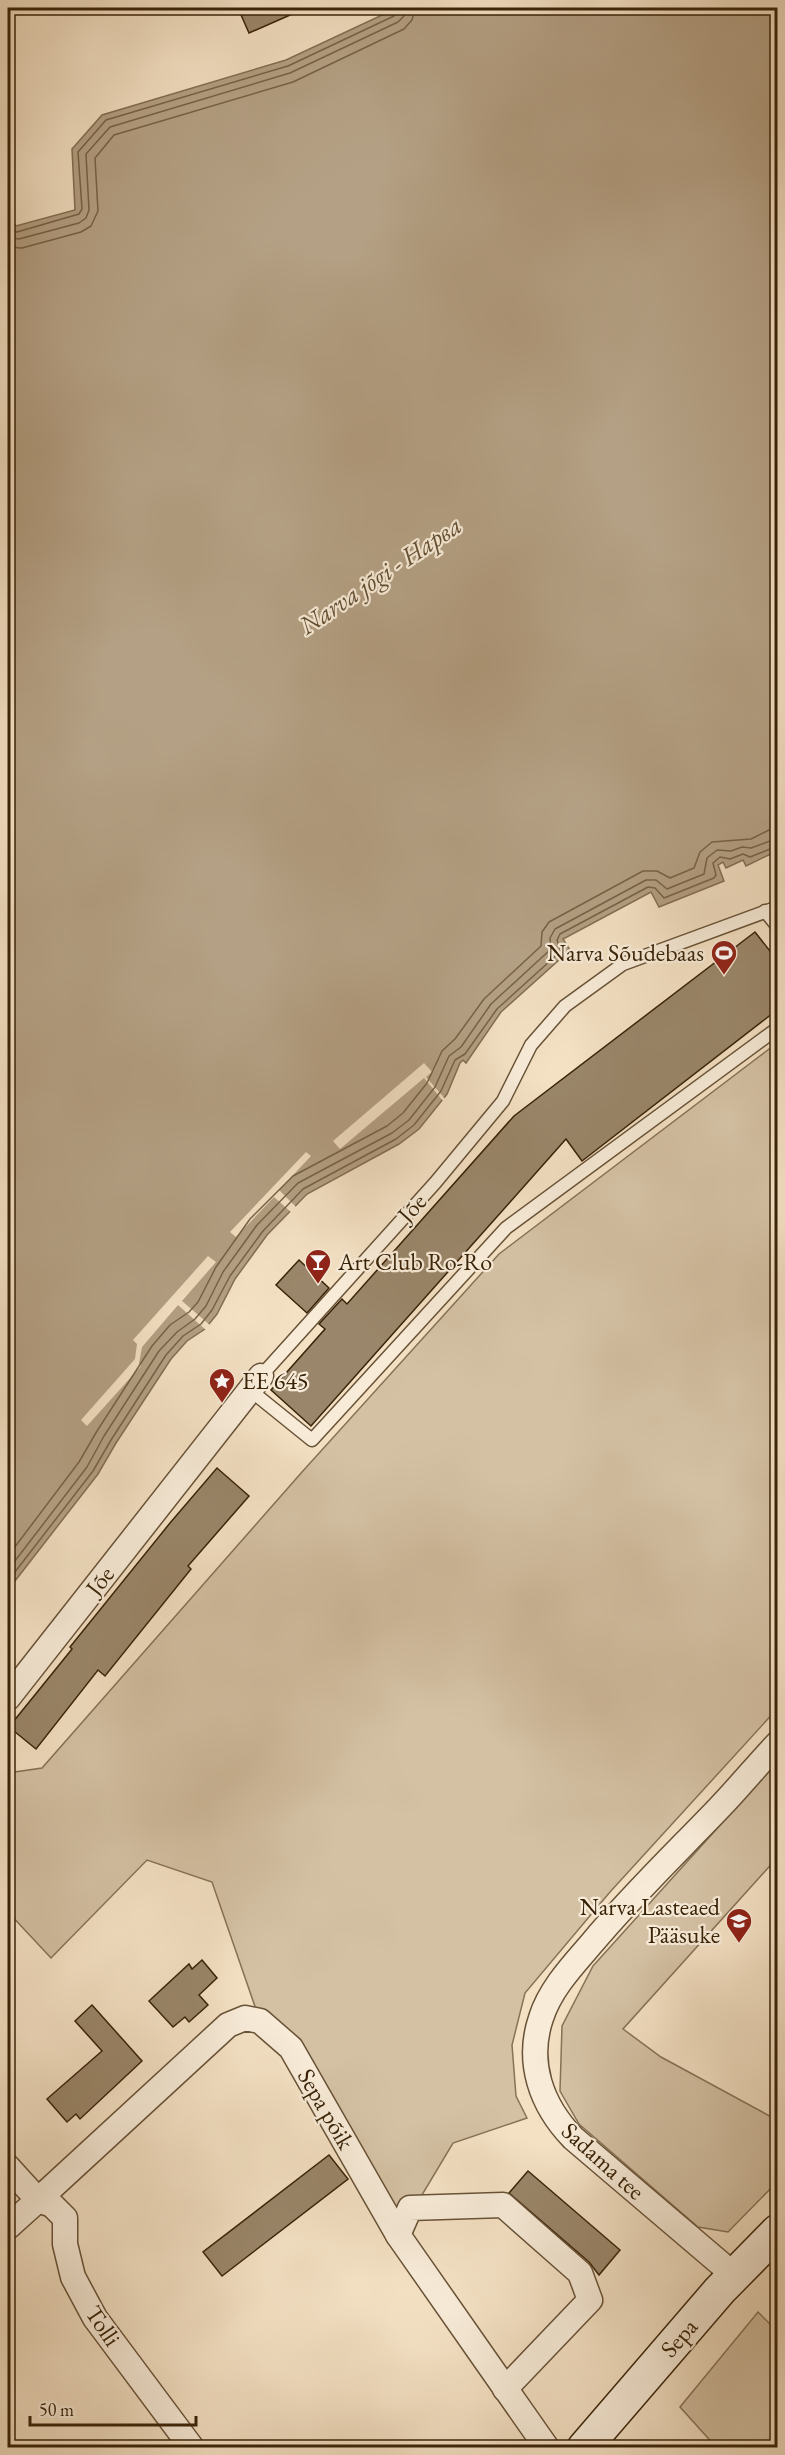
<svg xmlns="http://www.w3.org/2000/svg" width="785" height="2455" viewBox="0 0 785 2455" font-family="'EB Garamond',serif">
  <rect width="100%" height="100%" fill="#f4e1c4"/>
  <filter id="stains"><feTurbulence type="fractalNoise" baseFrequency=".00333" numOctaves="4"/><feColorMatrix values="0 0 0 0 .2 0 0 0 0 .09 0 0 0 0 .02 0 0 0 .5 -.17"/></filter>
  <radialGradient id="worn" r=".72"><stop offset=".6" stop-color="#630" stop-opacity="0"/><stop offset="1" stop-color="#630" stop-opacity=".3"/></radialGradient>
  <g fill="#d4c1a4" stroke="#867256" stroke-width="1.5">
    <path d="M777,1043V1709L610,1892L525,1993L512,2045L516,2096L527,2118L453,2143L398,2235L260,2021L212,1882L147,1860L51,1958L8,1912V1773L42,1768L302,1472L499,1254Z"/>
    <path d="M777,1762V1858L623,2029L661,2057L777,2120V2182L728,2232L698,2227L579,2124L560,2091L562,2026L593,1966Z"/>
    <path d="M758,2312L777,2331V2447H716L680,2407Z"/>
  </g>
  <path fill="#b4a084" stroke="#836e52" stroke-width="1.5" d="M397,8H777V851L746,866L743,860L726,868L723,862L718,865L724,881L659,907L651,892L563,939L570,950L501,1012L466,1063L463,1060L460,1063L447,1094L419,1129L399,1144L307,1194L267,1235L235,1279L217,1314L205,1329L187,1341L171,1359L116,1443L98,1474L8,1590V213L16,226L75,210L72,149L102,115L286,60Z"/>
  <g fill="#f4e1c4">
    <path d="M424,1063L432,1072L426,1077L446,1100L444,1102L424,1078L340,1149L333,1141Z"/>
    <path d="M306,1152L311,1156L279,1190L297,1208L292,1213L274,1197L236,1237L230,1232Z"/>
    <path d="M208,1256L216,1262L182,1301L211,1326L207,1331L178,1305L142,1347L139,1363L141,1366L87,1426L81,1420L135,1359L137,1344L133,1340Z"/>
  </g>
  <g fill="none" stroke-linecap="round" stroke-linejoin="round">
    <g stroke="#766246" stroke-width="1.5">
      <path d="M8,224L11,230L17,232L79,214L82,209L78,152L106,120L288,66L394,16L398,8"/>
      <path d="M8,237L19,239L79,223L86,218L89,210L86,154L110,127L290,73L398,22L404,16L406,8"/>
      <path d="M8,247L22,248L81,232L91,226L98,211L95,158L114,135L293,82L404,29L412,20L415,8"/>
      <path d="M8,1556L79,1462L97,1431L152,1346L170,1325L189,1312L198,1302L216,1267L250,1219L293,1176L387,1126L403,1113L427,1083L442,1051L455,1039L484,999L541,946L542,932L549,922L643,871H657L670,878L694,868L700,852L712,842L751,839L769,830L778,829"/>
      <path d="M8,1570L87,1467L104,1436L159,1351L177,1332L195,1319L206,1306L223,1272L257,1225L298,1183L392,1133L409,1120L435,1087L449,1056L461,1047L491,1004L551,949L550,938L555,929L646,880H656L667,889L704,874L707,858L717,850L731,851L742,847L751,848L778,838"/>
      <path d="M8,1581L93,1471L111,1440L166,1355L183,1336L201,1324L212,1310L230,1276L263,1231L303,1189L396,1139L414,1125L441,1091L455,1060L465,1054L497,1009L561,951L557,940L560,934L648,887L655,888L664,898L714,878L716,875L713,863L720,857L730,859L743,854L750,857L778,846"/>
    </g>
  </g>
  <g fill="#9a866a" stroke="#392308" stroke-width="1.5">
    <path d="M238,8H306L249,33Z"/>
    <path d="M755,932L777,960V1010L582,1161L566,1139L311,1426L271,1390L325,1329L319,1324L342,1299L347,1304L514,1116Z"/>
    <path d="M299,1260L329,1288L307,1313L276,1285Z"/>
    <path d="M217,1468L249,1496L188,1566L191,1569L105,1676L98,1670L36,1749L9,1727L72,1649L70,1647L170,1523Z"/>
    <path d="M202,1960L217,1978L199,1995L208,2005L189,2022L185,2017L173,2027L149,2001L189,1964L192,1969Z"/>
    <path d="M92,2005L142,2061L80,2119L76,2114L67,2122L47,2099L102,2051L75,2021Z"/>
    <path d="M329,2155L348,2179L222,2276L203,2252Z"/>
    <path d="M528,2171L620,2250L599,2275L589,2262L509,2193Z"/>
  </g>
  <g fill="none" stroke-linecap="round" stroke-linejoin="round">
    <g stroke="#685237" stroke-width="15">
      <g id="lane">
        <path d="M765,911L778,927"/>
        <path d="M261,1376L435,1183L503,1101L531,1045L565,1006L623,964L778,907"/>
        <path d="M250,1390L312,1440L506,1228L778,1028"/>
      </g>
    </g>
    <g stroke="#685237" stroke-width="27">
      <g id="street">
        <path d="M8,1698L261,1376"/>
        <path d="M8,2167L38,2200L8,2227"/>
        <path d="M398,2235L410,2208L503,2205L580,2273L590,2300L505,2389"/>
        <path d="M734,2275L573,2138C541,2105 526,2062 541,2018C550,1989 573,1965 592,1943C632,1895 677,1852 720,1807C740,1786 758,1764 778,1743"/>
        <path d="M192,2448L95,2318L73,2277L65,2244V2218L52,2205L38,2200L228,2025L245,2018L260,2021L291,2048L398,2235L547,2448"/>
      </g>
    </g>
    <g stroke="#392308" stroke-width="36">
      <path id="secondary" d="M584,2448L720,2290L778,2231"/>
    </g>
    <use href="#lane" stroke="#f8ecd9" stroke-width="12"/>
    <use href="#street" stroke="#f8ecd9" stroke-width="24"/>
    <use href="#secondary" stroke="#f8ecd9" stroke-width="33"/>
  </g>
  <defs>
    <g id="stadium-pin" transform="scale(1.35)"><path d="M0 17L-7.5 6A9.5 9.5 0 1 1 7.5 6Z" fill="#8f2418" stroke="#f8ecd9"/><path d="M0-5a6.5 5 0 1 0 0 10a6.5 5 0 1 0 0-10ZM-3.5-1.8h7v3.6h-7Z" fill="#fff"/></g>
    <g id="bar-pin" transform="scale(1.35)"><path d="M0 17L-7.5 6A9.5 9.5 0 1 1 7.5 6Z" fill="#8f2418" stroke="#f8ecd9"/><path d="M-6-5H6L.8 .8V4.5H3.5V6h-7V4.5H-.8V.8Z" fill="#fff"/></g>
    <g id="sight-pin" transform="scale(1.35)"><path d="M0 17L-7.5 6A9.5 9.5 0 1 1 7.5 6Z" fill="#8f2418" stroke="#f8ecd9"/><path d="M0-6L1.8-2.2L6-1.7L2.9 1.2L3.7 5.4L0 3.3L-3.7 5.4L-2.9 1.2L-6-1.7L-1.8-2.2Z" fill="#fff"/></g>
    <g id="school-pin" transform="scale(1.35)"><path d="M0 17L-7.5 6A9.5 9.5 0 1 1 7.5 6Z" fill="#8f2418" stroke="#f8ecd9"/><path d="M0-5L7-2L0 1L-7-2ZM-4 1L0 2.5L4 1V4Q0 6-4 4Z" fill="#fff"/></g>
  </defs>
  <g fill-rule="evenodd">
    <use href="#stadium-pin" x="724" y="953"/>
    <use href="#bar-pin" x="318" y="1262"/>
    <use href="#sight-pin" x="222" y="1381"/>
    <use href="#school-pin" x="739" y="1921"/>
  </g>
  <g text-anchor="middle" stroke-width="4.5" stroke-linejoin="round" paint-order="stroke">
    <g font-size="24" fill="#392308" stroke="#f8ecd9" text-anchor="end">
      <text x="704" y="961">Narva Sõudebaas</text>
      <text x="338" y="1270" text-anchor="start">Art Club Ro-Ro</text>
      <text x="242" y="1389" text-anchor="start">EE 645</text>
      <text x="720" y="1915">Narva Lasteaed<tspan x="720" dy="28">Pääsuke</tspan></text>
    </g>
    <g font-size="24" fill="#392308" stroke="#f8ecd9">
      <text transform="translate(412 1208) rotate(-48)" y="8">Jõe</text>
      <text transform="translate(100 1581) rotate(-52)" y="8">Jõe</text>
      <text transform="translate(326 2109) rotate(60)" y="8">Sepa põik</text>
      <text transform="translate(603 2161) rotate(42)" y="8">Sadama tee</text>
      <text transform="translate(103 2326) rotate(56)" y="8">Tolli</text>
      <text transform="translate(679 2338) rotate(-49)" y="8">Sepa</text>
    </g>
    <g font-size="26" font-style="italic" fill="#644f33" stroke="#f8ecd9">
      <text transform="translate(380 575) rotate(-34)" y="9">Narva jõgi - Нарва</text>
    </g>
  </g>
  <rect width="785" height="2455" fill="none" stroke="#f4e1c4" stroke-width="30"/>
  <rect x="9" y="9" width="767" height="2437" fill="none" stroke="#392308" stroke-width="3"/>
  <rect x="15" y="15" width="755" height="2425" fill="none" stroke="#392308" stroke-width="1.5"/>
  <path d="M30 2416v9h166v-9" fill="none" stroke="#392308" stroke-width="3"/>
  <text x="39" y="2416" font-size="18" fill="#392308" stroke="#f8ecd9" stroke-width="4.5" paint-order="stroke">50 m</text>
  <rect width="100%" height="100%" filter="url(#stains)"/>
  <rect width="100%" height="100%" fill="url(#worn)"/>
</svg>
